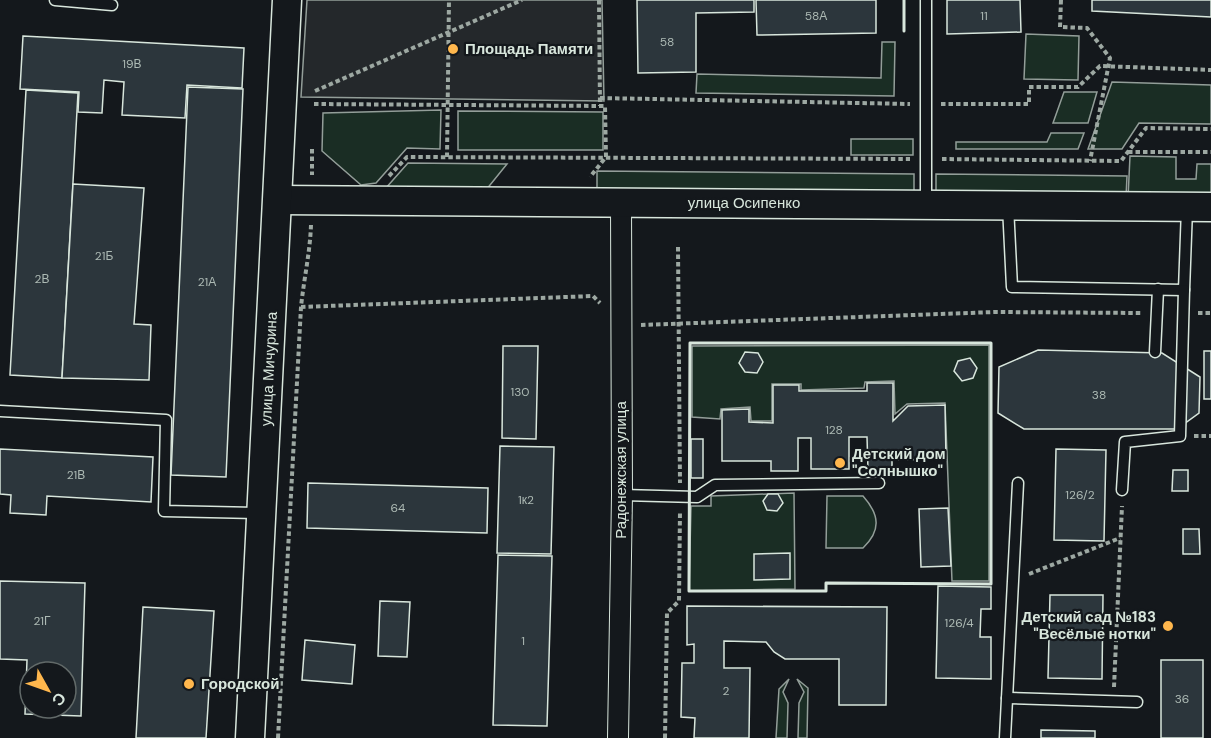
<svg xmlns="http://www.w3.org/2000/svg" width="1211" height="738" viewBox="0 0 1211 738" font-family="'DM Sans',sans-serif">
  <rect width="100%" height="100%" fill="#14181c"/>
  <g fill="#1a2d24" stroke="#939e99" stroke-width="1.5">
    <path d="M1026,34L1079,36L1078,80L1024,79Z"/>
    <path d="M882,42H895L894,96L696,93L697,74L881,78Z"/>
    <path d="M1112,82L1211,85V124L1139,123L1122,149H1088Z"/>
    <path d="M1064,92H1097L1088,123H1053Z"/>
    <path d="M441,110L440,149L407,148L376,183L361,185L322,151L323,113Z"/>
    <path d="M458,111L603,112V150H458Z"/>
    <path d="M1051,133H1084L1078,149H956V142H1047Z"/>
    <rect x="851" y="139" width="62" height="16"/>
    <path d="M1130,156L1176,157V179H1196L1197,164H1211V201L1128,198Z"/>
    <path d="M408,163L507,164L486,190L385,189Z"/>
    <path d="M597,171L914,174V198L597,194Z"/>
    <path d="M936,174L1127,176L1126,198L936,196Z"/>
    <path d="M989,345V581H952L945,403L907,404L895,414L894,381L865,382L864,388L801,390V384H772V421H751L750,407L721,409L720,419L692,417V346Z"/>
    <path d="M794,493L795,589L689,591L691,506H711V496Z"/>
    <path d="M827,496H863C880,515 881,531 863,548H826Z"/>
    <path d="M789,679L783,692L788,703L787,738H776L779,689Z"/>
    <path d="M797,679L808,688L807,738H798L799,703L804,692Z"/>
  </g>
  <path fill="#24282b" stroke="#939e99" stroke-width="1.5" d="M307,0H602L604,101L301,97Z"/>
  <g fill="#2c363c" stroke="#d8e6dc" stroke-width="1.5" fill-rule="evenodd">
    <path d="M637,0H754V12L696,13V72L638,73Z"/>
    <path d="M756,0H876V33L757,35Z"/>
    <path d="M947,0H1020L1021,32L947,34Z"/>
    <path d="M1092,0H1211V17L1092,11Z"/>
    <path d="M23,36L244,48L242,88L187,85L185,118L122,115L124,82L104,80L102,113L78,112L79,92L20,89Z"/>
    <path d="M188,87L243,89L226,477L171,475Z"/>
    <path d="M26,90L78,93L62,378L10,375Z"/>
    <path d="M73,184L144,188L134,324L151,325L149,380L62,378Z"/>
    <path d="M503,346H538L536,439L502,438Z"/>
    <path d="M1038,350L1162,353L1200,377L1199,413L1177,429H1024L998,413L999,367Z"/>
    <rect x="1204" y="351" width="7" height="48"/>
    <path d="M745,352L758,353L763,362L757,373L745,372L739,363Z"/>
    <path d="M970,358L977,368L973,378L962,381L954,371L958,361Z"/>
    <path d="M867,383H893V421L908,406L945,405L946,459L892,460V469L868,470L867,437H849V469H811V438H798V471H771V461H722V410L749,409V422L773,423V385H799V391H867Z"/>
    <rect x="691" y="439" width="12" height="39"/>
    <path d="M500,446L554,447L551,554L497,553Z"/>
    <path d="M0,449L153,457L151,502L47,496L46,515L10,513L11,495L0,494Z"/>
    <path d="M1056,449L1106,450L1104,541L1054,540Z"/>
    <path d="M1173,470H1188V491H1172Z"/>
    <path d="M308,483L488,488L487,533L307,528Z"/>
    <path d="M768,494H778L783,503L777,511L767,510L763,501Z"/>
    <path d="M948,508L951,566L921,567L919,509Z"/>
    <path d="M1183,529H1199L1200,554H1183Z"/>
    <path d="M790,553V579L754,580V554Z"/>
    <path d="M498,555L552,556L547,726L493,725Z"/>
    <path d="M0,581L85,583L81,716L25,714L27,660L0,659ZM30,672H66V708H30Z"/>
    <path d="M938,586L991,587V609H981L980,637H991V679L936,678Z"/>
    <path d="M1050,595H1103L1102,679L1048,678Z"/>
    <path d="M380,601L410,602L407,657L378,656Z"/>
    <path d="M687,606L887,607L886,705H839V659H785L774,652L766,642L724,641V668H750L749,738H694L695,718L681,717L682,663H694V644L687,645Z"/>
    <path d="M143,607L214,611L206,738H136Z"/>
    <path d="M305,640L355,645L352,684L302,680Z"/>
    <rect x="1161" y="660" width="42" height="78"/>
    <path d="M1041,730L1095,731V738H1041Z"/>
  </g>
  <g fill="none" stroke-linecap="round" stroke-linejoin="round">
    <g stroke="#d8e6dc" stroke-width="13">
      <g id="service">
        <path d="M55,0L112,5"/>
        <path d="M926,0V204"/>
        <path d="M1008,206L1012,287L1184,290L1187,208"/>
        <path d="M1155,352L1158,289"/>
        <path d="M0,411L166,420L164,511L261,513"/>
        <path d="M1122,490L1125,442L1180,436L1184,290"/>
        <path d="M622,495L697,497L715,485L879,483"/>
        <path d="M1007,698L1137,702"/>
        <path d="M1005,738L1018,483"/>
      </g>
    </g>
    <g stroke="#d8e6dc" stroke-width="22">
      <path id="minor" d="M618,738L622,495L621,202"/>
    </g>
    <g stroke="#d8e6dc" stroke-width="31">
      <g id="secondary">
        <path d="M278,200L1211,207"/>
        <path d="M250,738L287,0"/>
      </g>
    </g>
    <g stroke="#9da8a2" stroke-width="4" stroke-dasharray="4.5 3" stroke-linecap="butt">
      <path d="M599,0L600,106"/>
      <path d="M1061,0L1060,27L1087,28L1110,58L1090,161"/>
      <path d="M315,91L522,0"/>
      <path d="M600,98L910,104"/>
      <path d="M314,104L605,106L606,157L590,177"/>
      <path d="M941,104H1029V87H1078L1100,66L1211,70"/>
      <path d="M312,149V175"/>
      <path d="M1128,152H1211"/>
      <path d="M447,157L449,0"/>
      <path d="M942,159L1121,161L1146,128L1211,129"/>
      <path d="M389,176L407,157L910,159"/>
      <path d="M678,247L680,483"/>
      <path d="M301,307L593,296L600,303"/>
      <path d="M1198,313H1211"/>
      <path d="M641,325L995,312L1143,313"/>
      <path d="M1194,436H1211"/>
      <path d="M1029,574L1120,538"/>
      <path d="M1114,687L1122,506"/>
      <path d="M278,738L301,307C304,278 310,253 311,225"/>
      <path d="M665,738L667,613L679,601L680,511"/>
    </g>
    <use href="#service" stroke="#14181c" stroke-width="10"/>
    <use href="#minor" stroke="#14181c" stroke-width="20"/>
    <use href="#secondary" stroke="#14181c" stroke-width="28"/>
    <g stroke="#d8e6dc" stroke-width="3">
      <path d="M904,0V31"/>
      <path d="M690,343H991V584L826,583V591H689Z"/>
    </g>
  </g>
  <g fill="#ffb74d" stroke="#14181c" stroke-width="2">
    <circle cx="453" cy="49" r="6"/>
    <circle cx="840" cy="463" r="6"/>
    <circle cx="1168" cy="626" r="6"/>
    <circle cx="189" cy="684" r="6"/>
  </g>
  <g text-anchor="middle" stroke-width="4.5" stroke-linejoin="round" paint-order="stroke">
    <g font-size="12" fill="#adbab4">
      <text x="816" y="20">58А</text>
      <text x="984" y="20">11</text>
      <text x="667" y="46">58</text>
      <text x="132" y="68">19В</text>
      <text x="104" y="260">21Б</text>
      <text x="42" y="283">2В</text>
      <text x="207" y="286">21А</text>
      <text x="520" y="396">130</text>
      <text x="1099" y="399">38</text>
      <text x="834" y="434">128</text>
      <text x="76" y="479">21В</text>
      <text x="1080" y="499">126/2</text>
      <text x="526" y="504">1к2</text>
      <text x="398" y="512">64</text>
      <text x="42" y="625">21Г</text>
      <text x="959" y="627">126/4</text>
      <text x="523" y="645">1</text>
      <text x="726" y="695">2</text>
      <text x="1182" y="703">36</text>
    </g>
    <g font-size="15" font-weight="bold" fill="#d8e6dc" stroke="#14181c" text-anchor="start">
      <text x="465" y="54">Площадь Памяти</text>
      <text x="852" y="459">Детский дом<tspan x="852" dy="17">"Солнышко"</tspan></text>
      <text x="1156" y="622" text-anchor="end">Детский сад №183<tspan x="1156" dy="17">"Весёлые нотки"</tspan></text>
      <text x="201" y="689">Городской</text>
    </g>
    <g font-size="15" fill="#d8e6dc" stroke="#14181c">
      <text x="744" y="208">улица Осипенко</text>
      <text transform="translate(269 369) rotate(-87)" y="5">улица Мичурина</text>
      <text transform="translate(621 470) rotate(-90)" y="5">Радонежская улица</text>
    </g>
  </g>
  <g transform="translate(48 690) rotate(130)"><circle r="28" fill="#14181c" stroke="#626a69" stroke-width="1.5"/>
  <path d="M0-4.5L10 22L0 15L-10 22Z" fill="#ffb74d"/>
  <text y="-9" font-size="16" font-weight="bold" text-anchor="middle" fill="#d8e6dc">С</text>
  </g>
</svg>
